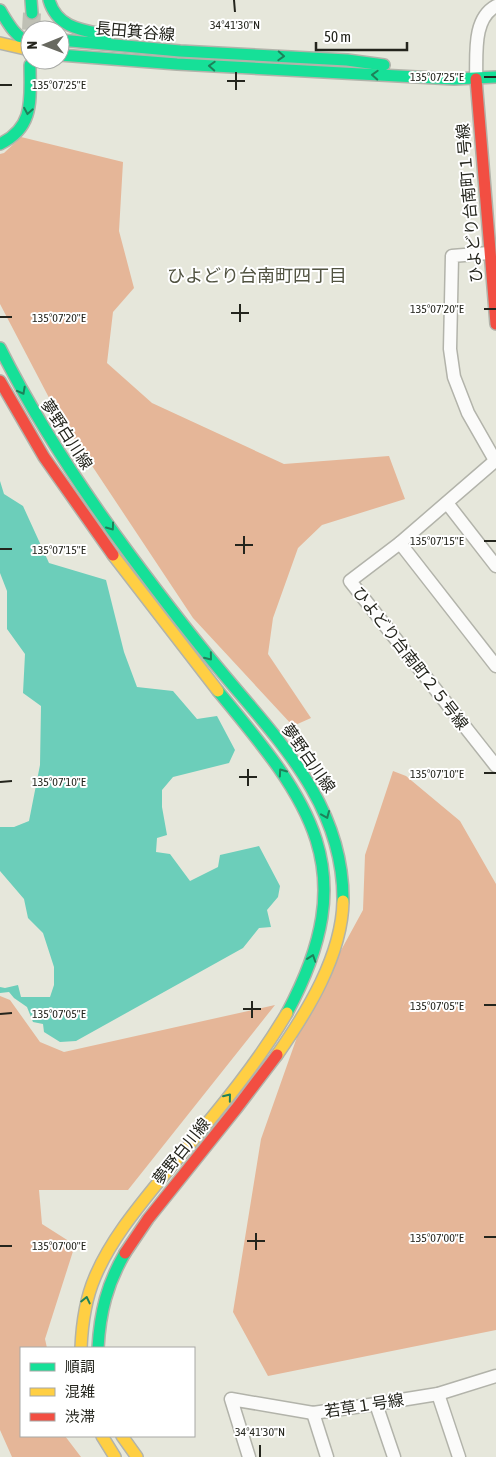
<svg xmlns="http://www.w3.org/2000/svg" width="496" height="1457" viewBox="0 0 496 1457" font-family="'Asap Condensed','Noto Sans JP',sans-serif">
  <rect width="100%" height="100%" fill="#e6e7db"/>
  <g fill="#e5b698">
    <path d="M21,137L123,162L119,231L134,288L113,312L107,363L152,403L284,464L389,456L405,499L322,525L298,548L273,618L268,654L311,718L293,726L193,618L57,413L0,304V154L4,153Z"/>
    <path d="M393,771L406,776L460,821L496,884V1330L268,1376L233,1312L261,1139L303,1020L363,910L365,855Z"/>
    <path d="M0,996L10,1000L40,1042L64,1052L275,1005L128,1190H39L42,1224L75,1245L45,1339L47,1348H21V1436H65L81,1457H12L0,1430Z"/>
  </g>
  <path fill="#6cceba" d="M0,481L4,494L23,506L49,563L106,580L124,652L137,687L173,691L197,719L217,716L235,750L229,763L173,777L162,790V807L167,835L157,838L156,852L170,854L190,881L218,867L220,855L259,846L280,886L278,897L267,910L271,927L259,928L243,948L76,1041L60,1042L44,1032L43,1024L33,1022L27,1007L14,998L9,992L0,993V987L5,988L18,985L21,997H50L54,985V967L43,933L28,918L24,899L0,871V827H14L29,821L40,765L41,706L23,693L25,654L7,629V591L0,573Z"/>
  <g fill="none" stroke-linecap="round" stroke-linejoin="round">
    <path stroke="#bfc0b5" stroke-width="18" stroke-dasharray="18 9" stroke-linecap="butt" d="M31,30L32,13"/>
    <g stroke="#b2b3aa" stroke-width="15">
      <g id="street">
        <path d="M476,79C477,55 472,19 496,6"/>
        <path d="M489,253L452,256L450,349L454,377L468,413L496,462"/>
        <path d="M496,460L400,543L350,581L496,766"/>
        <path d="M447,503L496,566"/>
        <path d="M400,543L496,666"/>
        <path d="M438,1394L459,1457"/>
        <path d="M376,1404L394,1457"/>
        <path d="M313,1413L327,1457"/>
        <path d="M249,1457L231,1399L313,1413L376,1404L438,1394L496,1376"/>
      </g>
    </g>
    <g stroke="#b2b3aa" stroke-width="14">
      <g id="fast">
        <path d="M31,0L32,13"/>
        <path d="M49,0C57,28 82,30 107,35"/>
        <path d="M0,10C8,23 15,37 30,43"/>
        <path d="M60,40L180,51L347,60L384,65"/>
        <path d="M60,55L177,64L454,79L496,77"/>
        <path d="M0,144C35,127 30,99 30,65"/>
        <path d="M0,348C37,422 82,490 131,556C160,595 189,633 220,670C278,740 344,804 343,901"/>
        <path d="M218,691C311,803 364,869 287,1013"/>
        <path d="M98,1348C100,1312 107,1284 125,1253"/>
      </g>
    </g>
    <g stroke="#b2b3aa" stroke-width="14">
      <g id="slow">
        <path d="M0,43L30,50"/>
        <path d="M113,555L218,691"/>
        <path d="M277,1055C307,1012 342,956 343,901"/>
        <path d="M81,1348C82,1324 85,1300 95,1277C111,1239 139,1206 165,1174C208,1122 253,1071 287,1013"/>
        <path d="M102,1436L115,1457"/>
        <path d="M122,1436L137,1457"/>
      </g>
    </g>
    <g stroke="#b2b3aa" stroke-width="14">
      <g id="jam">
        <path d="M476,79L496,324"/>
        <path d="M0,381L44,457L113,555"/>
        <path d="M125,1253L148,1219L236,1109L277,1055"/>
      </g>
    </g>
    <use href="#street" stroke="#fbfbfa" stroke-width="12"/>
    <use href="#fast" stroke="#16e098" stroke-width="11"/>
    <use href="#slow" stroke="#ffcf43" stroke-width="11"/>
    <use href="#jam" stroke="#f24e42" stroke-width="11"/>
  </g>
  <defs><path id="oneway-chevron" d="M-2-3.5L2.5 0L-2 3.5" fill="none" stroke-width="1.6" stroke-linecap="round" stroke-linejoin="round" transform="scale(1.25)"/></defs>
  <g stroke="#1d825a">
    <use href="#oneway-chevron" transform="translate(281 56) rotate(3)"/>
    <use href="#oneway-chevron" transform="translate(212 66) rotate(-177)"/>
    <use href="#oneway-chevron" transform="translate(375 75) rotate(-177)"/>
    <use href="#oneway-chevron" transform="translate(28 111) rotate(100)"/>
    <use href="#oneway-chevron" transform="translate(22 391) rotate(62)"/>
    <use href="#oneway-chevron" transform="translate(111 527) rotate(54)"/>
    <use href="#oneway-chevron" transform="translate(209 657) rotate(51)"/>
    <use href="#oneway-chevron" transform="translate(282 772) rotate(-125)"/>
    <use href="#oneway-chevron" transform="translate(326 815) rotate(67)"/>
    <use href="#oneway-chevron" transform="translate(312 958) rotate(-71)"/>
    <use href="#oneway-chevron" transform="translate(228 1097) rotate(-51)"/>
    <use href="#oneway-chevron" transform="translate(86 1300) rotate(-77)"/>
  </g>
  <path fill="none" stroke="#24251d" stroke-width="2" d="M234,0L235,12M236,72V90M484,77H496M227,81H245M0,85H12M240,304V322M484,309H496M231,313H249M0,317H12M244,536V554M484,541H496M235,545H253M0,549H12M248,769V786M484,773H496M239,777H257M0,782L12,781M252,1001V1018M484,1005H496M243,1009H261M0,1014L12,1013M256,1233V1250M484,1237H496M247,1241H265M0,1246H12M260,1445V1457"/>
  <g text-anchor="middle" stroke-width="4" stroke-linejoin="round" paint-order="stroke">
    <g font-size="16" fill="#24251d" stroke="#fff">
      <text transform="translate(135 31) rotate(5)" y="6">長田箕谷線</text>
      <text transform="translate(469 203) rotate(-95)" y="6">ひよどり台南町１号線</text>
      <text transform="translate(67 434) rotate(57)" y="6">夢野白川線</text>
      <text transform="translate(411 658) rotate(52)" y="6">ひよどり台南町２５号線</text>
      <text transform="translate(309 758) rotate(55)" y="6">夢野白川線</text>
      <text transform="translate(181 1151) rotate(-51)" y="6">夢野白川線</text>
      <text transform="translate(364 1405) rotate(-9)" y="6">若草１号線</text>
    </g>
    <g font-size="18" fill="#515341" stroke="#fff">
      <text x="257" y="282">ひよどり台南町四丁目</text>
    </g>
  </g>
  <g font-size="12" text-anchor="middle" fill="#24251d" stroke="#fff" stroke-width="4" stroke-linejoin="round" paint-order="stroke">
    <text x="235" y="29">34°41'30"N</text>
    <text x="437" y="81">135°07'25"E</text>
    <text x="59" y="89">135°07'25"E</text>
    <text x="437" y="313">135°07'20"E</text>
    <text x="59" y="322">135°07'20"E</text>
    <text x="437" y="545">135°07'15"E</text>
    <text x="59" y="554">135°07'15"E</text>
    <text x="437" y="778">135°07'10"E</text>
    <text x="59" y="786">135°07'10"E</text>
    <text x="437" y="1010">135°07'05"E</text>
    <text x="59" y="1018">135°07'05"E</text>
    <text x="437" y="1242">135°07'00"E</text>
    <text x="59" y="1250">135°07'00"E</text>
    <text x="260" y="1436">34°41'30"N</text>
  </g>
  <rect x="20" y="1347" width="175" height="90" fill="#ffffff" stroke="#a7a8a5"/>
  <rect x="30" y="1363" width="25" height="8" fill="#16e098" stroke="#a7a8a5"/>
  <text x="65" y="1372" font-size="15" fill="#24251d">順調</text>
  <rect x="30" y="1388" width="25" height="8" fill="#ffcf43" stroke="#a7a8a5"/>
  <text x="65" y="1397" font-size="15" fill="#24251d">混雑</text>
  <rect x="30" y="1413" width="25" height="8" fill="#f24e42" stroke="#a7a8a5"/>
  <text x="65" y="1422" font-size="15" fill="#24251d">渋滞</text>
  <g transform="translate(45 45) rotate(269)"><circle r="24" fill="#ffffff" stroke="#a7a8a5"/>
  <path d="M0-4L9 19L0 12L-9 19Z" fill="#686960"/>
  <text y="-8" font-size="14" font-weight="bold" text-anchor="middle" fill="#24251d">N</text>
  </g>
  <path d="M316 42v8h91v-8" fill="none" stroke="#24251d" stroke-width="2.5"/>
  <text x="324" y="42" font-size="15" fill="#24251d" stroke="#ffffff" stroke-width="4" paint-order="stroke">50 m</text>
</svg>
